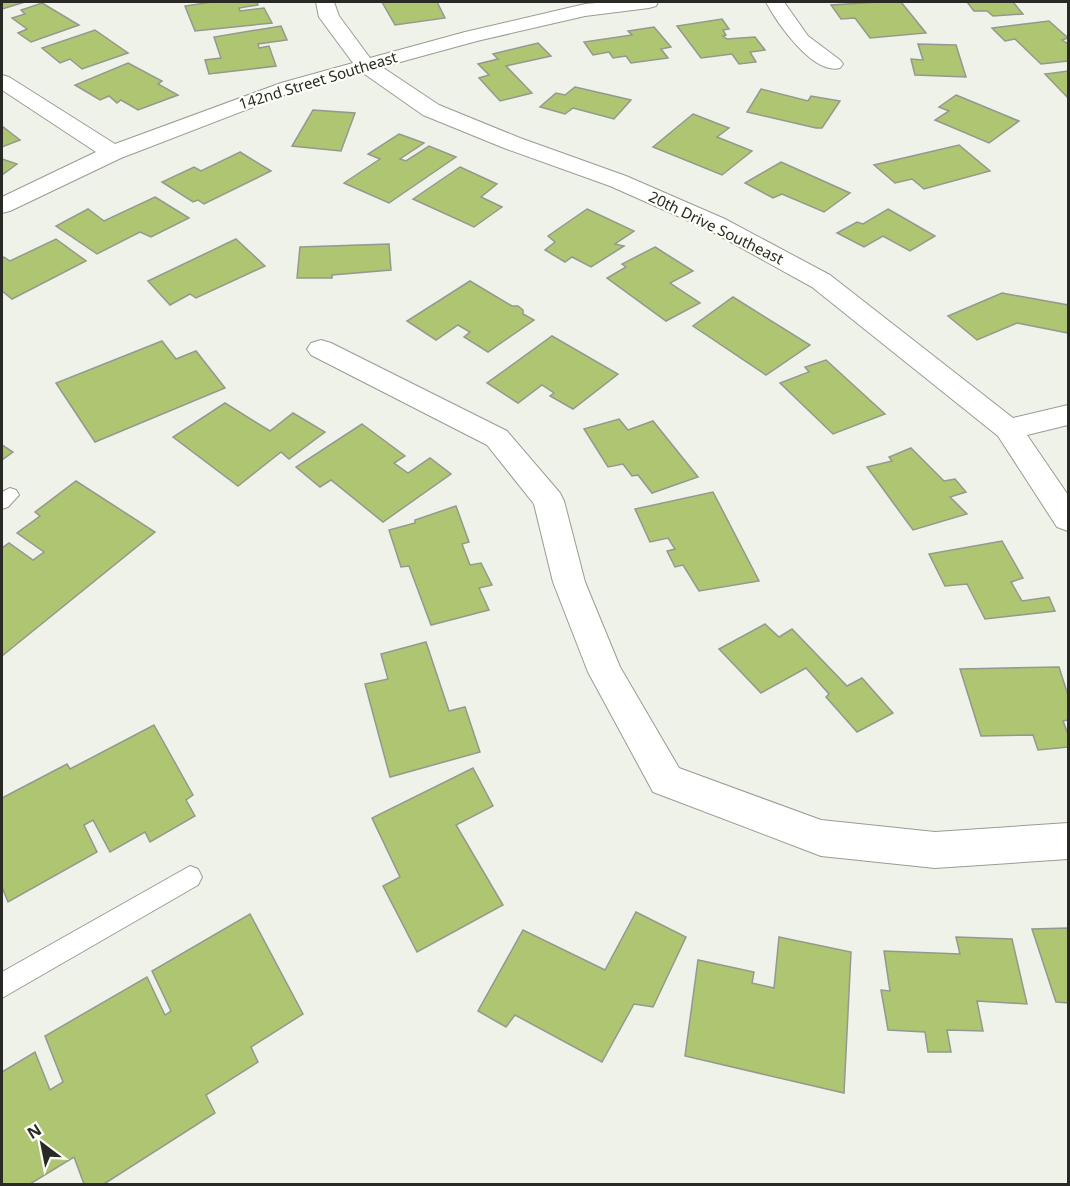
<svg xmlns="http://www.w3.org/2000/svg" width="1070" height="1186" viewBox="0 0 1070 1186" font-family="'Noto Sans',sans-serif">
  <rect width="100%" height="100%" fill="#eff2e8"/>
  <g fill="#aec572" stroke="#95988e" stroke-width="1.5">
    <path d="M2,2H25L2,9Z"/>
    <path d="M212,2H257L258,5L239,8L240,11L264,8L272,23L195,31L185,6Z"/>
    <path d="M382,2H437L445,18L395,25Z"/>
    <path d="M879,2H901L926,33L870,38L855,18L841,19L831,5Z"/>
    <path d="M967,2H1013L1023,14L993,16L987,11H974Z"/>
    <path d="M42,3L79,25L31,42L18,33L27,29L12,18L25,14L21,10Z"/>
    <path d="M722,19L729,29L723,30L726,35L723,36L727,39L755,37L765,50L750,52L756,62L739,64L732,54L701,58L677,26Z"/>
    <path d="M1049,21L1068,38L1062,40L1068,44V61L1041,64L1015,39L1005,41L992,28Z"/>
    <path d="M281,26L287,40L258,44L259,48L269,46L276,66L209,74L205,60L221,58L214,37Z"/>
    <path d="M654,27L671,47L661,49L668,58L631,63L626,56L613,58L609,52L593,55L584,42L632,35L628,31Z"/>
    <path d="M95,30L128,53L82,69L70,59L60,63L42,48Z"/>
    <path d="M538,43L551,56L506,66L532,93L500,101L479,78L489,75L478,64L498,59L493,54Z"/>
    <path d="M918,44L956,45L966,77L915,75L911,59L923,60Z"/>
    <path d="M128,63L162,81L158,84L178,95L138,110L121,100L117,103L109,96L100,100L75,85Z"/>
    <path d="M1068,71V98L1045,74Z"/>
    <path d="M575,87L631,100L614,119L573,108L565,114L540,107L556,93L565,95Z"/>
    <path d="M761,89L808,101L811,96L840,101L822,128H816L747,112Z"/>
    <path d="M956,95L1019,121L989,143L935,120L949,111L939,107Z"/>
    <path d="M313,110L355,113L341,151L292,146Z"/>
    <path d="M693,114L729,128L717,137L752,151L722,175L653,147Z"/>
    <path d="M2,126L20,140L2,147Z"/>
    <path d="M399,134L424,143L400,159L406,161L429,146L456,157L389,203L344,183L380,159L368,154Z"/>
    <path d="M959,145L990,171L924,189L912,179L895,183L874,165Z"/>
    <path d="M240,152L271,171L204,204L198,200L193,202L162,182L194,167L201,171Z"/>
    <path d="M2,159L17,164L2,175Z"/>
    <path d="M781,162L850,193L824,212L782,194L773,198L745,183Z"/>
    <path d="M460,167L497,184L481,197L502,207L474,227L413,199Z"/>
    <path d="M155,197L189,218L151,237L140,232L97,254L56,226L88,209L104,221Z"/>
    <path d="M587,209L634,231L615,244L624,246L591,267L572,257L565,262L545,250L555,242L548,236Z"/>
    <path d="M888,209L935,236L910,251L883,236L864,247L837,233L857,222L863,224Z"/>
    <path d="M56,239L86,261L12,299L2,291V258L4,257L10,261Z"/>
    <path d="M236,239L265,266L196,298L190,294L170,305L148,281Z"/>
    <path d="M389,244L391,270L332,275V278H297L300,247Z"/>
    <path d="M655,247L693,271L670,283L700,303L666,321L607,278L626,267L622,264Z"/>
    <path d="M470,281L512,306H518L523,310V314L534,320L488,352L464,337L470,332L458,325L436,340L407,321Z"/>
    <path d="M1002,293L1068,305V333L1017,323L977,340L948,316Z"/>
    <path d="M733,297L810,345L766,375L693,326Z"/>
    <path d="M552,336L618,374L573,409L550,396L554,393L542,385L518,403L487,383Z"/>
    <path d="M162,341L176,359L196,351L225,388L95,442L56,383Z"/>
    <path d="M826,360L885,414L833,434L780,383L809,372L805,367Z"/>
    <path d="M225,403L270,431L293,413L325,432L289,459L281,452L238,486L173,437Z"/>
    <path d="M619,419L628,430L653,421L698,477L652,493L638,475L632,476L623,464L608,467L584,429Z"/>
    <path d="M362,424L405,456L394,463L408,473L430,458L451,474L383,522L331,480L320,487L296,467Z"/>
    <path d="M2,445L13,452L2,460Z"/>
    <path d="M911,448L944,481L955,479L966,492L950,497L967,514L913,530L867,467L892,461L889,457Z"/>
    <path d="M76,481L155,532L2,656V548L9,543L33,560L44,552L17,533L40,516L35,512Z"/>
    <path d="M713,492L759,581L699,591L683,565L675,567L667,551L675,549L668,538L650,542L635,509Z"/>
    <path d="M456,506L469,542L462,544L470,565L481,563L492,585L479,588L489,610L431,625L409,566L401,567L389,530L415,523V520Z"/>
    <path d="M1002,541L1023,578L1011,582L1022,601L1049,597L1055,611L985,619L967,584L945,586L929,554Z"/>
    <path d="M765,624L779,637L792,629L847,686L862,678L893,713L857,732L826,697L829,694L806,668L761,693L719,649Z"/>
    <path d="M426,642L449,711L465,707L480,752L390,777L365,684L388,679L381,654Z"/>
    <path d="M1059,667L1068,695V720L1063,721L1068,734V747L1038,750L1033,735L981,736L960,669Z"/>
    <path d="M154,725L193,795L186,800L195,816L150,842L145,832L110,852L93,820L84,825L97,852L8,902L2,887V798L67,764L70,769Z"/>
    <path d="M473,768L493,806L456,825L503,905L417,952L383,886L400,877L372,818Z"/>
    <path d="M636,912L686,937L653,1007L634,1004L602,1062L515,1015L506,1027L478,1011L523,930L605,970Z"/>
    <path d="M250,914L303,1014L251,1047L258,1062L206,1095L215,1113L104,1184H84L74,1157L30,1184H2V1072L35,1052L50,1090L63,1082L45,1036L147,977L165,1015L171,1011L152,971Z"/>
    <path d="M1068,928V1003L1056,1002L1032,929Z"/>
    <path d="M779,937L851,952L844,1093L685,1056L698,960L754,972L752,983L774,988Z"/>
    <path d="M956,937L1012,939L1027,1004L977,1001L983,1031L947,1030L951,1052H928L925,1032L888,1030L881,990L890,991L884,951L960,954Z"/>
  </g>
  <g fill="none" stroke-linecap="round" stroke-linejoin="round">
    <g stroke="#989c92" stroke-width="2">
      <g id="lane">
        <path d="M10,488L16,490L19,495L8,507L2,509V492Z"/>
        <path d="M190,866L198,869L202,877L198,885L2,998V972Z"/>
      </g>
    </g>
    <g stroke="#989c92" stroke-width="2">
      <g id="street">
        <path d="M316,2H334L339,16L370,58L465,32L585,4L607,2H658L656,6L649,8L585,16L477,41L382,67L439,105L520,138L626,176L725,219L830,275L1013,418L1068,405V425L1027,435L1068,495V531L1057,527L998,436L812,287L707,229L610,186L504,148L423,115L363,73L295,91L121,158L10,211L2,213V197L96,152L2,90V75L9,77L115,144L281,83L353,63L319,17Z"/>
        <path d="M766,2H784L808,36L840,60L843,64L840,68C813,75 777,23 766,2Z"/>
        <path d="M321,340L331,343L507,431L560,493L564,501L585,582L620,667L679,768L821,820L935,832L1068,823V859L935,868L821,856L653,792L588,672L553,582L534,504L487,445L311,355L307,349L311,343Z"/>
      </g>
    </g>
    <use href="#lane" fill="#fff" fill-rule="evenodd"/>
    <use href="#street" fill="#fff" fill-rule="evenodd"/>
  </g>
  <g text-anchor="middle" stroke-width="4.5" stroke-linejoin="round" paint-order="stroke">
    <g font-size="15" fill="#292a26" stroke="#fdfff8">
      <text transform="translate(318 81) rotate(-17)" y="5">142nd Street Southeast</text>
      <text transform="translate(716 228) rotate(26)" y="5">20th Drive Southeast</text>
    </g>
  </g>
  <rect width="1070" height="1186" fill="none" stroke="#292a26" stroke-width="6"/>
  <g transform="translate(42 1144) rotate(328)" stroke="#fdfff8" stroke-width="4.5" paint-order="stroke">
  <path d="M0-4.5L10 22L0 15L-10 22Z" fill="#292a26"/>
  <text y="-9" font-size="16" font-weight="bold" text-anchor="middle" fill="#292a26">N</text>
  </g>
</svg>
